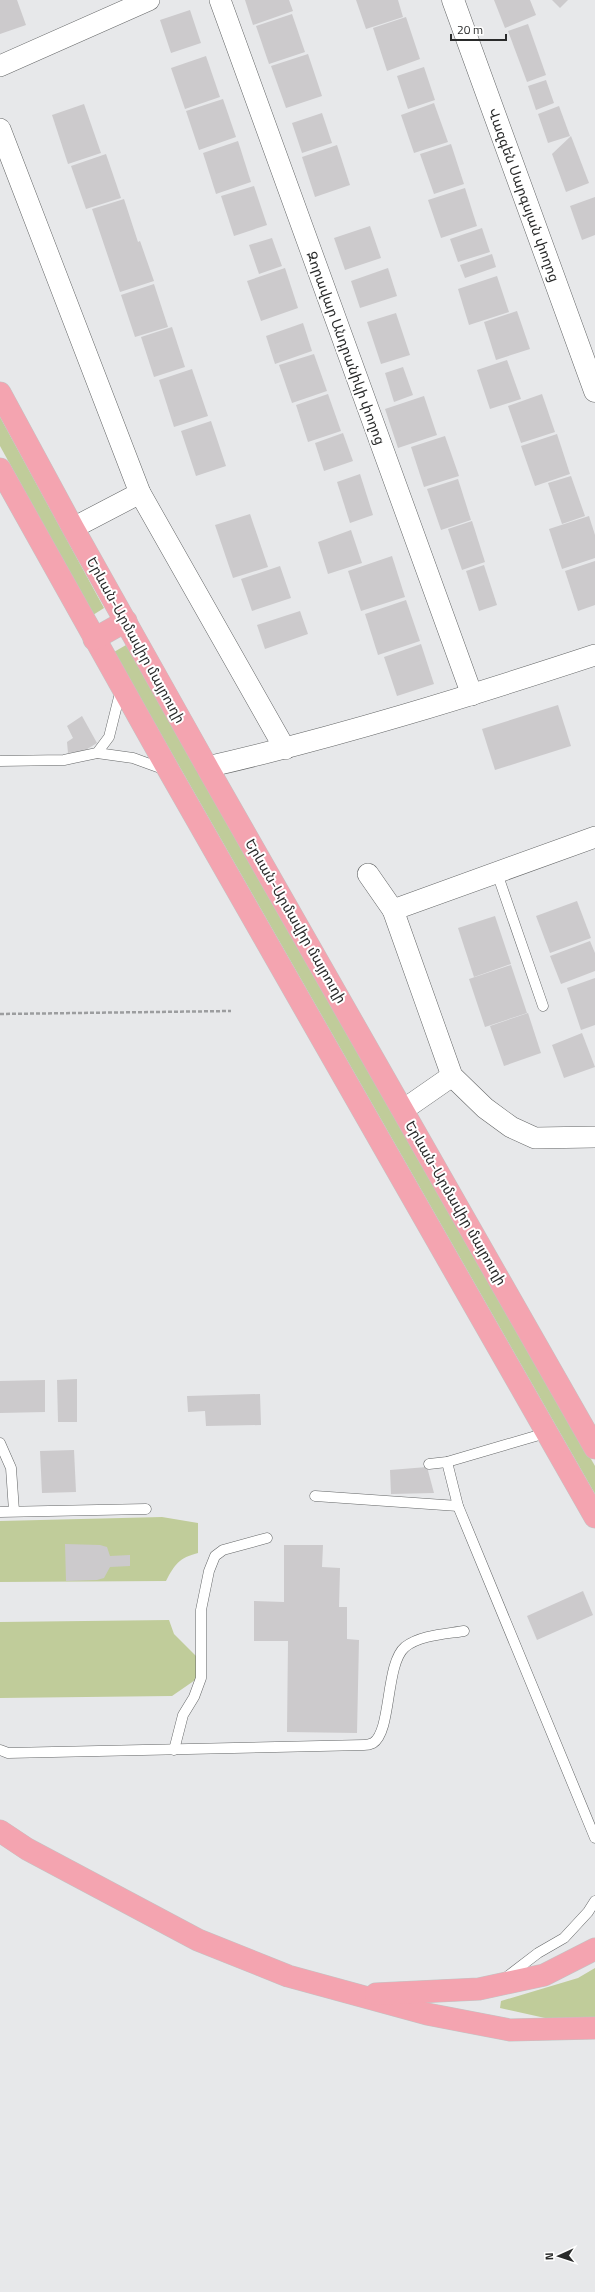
<svg xmlns="http://www.w3.org/2000/svg" width="595" height="2292" viewBox="0 0 595 2292" font-family="'Titillium Web','Noto Sans Armenian',sans-serif">
  <rect width="100%" height="100%" fill="#e7e8ea"/>
  <g fill="#c0cc9a">
    <path d="M0,417L104,608L93,615L0,446Z"/>
    <path d="M126,645L595,1466V1494L114,652Z"/>
    <path d="M162,1517L198,1523V1553C179,1558 175,1564 166,1581L0,1582V1521Z"/>
    <path d="M169,1620L174,1634L198,1658V1678L172,1696L0,1698V1622Z"/>
    <path d="M595,1968V2022H563L500,2008L501,2001L578,1978Z"/>
  </g>
  <g fill="#cccacc">
    <path d="M0,0H17L26,25L0,34Z"/>
    <path d="M245,0H289L293,11L253,25Z"/>
    <path d="M356,0H398L403,17L366,29Z"/>
    <path d="M494,0H530L536,15L505,28Z"/>
    <path d="M552,0H568L560,8Z"/>
    <path d="M190,10L201,43L171,53L160,20Z"/>
    <path d="M292,14L305,52L269,64L256,26Z"/>
    <path d="M406,17L420,59L387,71L373,28Z"/>
    <path d="M528,24L546,75L527,82L508,31Z"/>
    <path d="M308,54L322,96L286,108L271,66Z"/>
    <path d="M206,56L220,97L185,109L171,68Z"/>
    <path d="M424,67L435,100L408,109L397,76Z"/>
    <path d="M546,80L554,103L536,110L528,86Z"/>
    <path d="M223,99L236,137L199,150L186,111Z"/>
    <path d="M434,103L448,142L414,153L401,115Z"/>
    <path d="M84,104L101,153L68,164L52,115Z"/>
    <path d="M559,106L570,136L548,143L538,114Z"/>
    <path d="M322,113L332,143L302,153L292,123Z"/>
    <path d="M571,136L589,183L566,192L552,154Z"/>
    <path d="M238,141L251,182L216,194L203,153Z"/>
    <path d="M451,144L464,184L434,194L420,154Z"/>
    <path d="M337,145L350,185L315,197L302,157Z"/>
    <path d="M106,154L121,198L86,209L71,166Z"/>
    <path d="M254,186L267,225L234,236L221,196Z"/>
    <path d="M465,188L477,226L441,238L428,200Z"/>
    <path d="M595,197V235L582,240L570,206Z"/>
    <path d="M124,199L138,242L140,241L154,281L120,292L92,209Z"/>
    <path d="M370,226L381,258L345,270L334,238Z"/>
    <path d="M482,228L490,252L458,262L450,239Z"/>
    <path d="M272,238L282,266L259,274L249,245Z"/>
    <path d="M492,254L496,267L465,278L460,265Z"/>
    <path d="M285,268L298,308L261,321L247,281Z"/>
    <path d="M388,268L397,296L360,308L351,281Z"/>
    <path d="M497,276L509,312L469,325L458,289Z"/>
    <path d="M154,284L168,327L135,337L121,295Z"/>
    <path d="M517,311L530,349L496,360L484,322Z"/>
    <path d="M396,313L410,355L381,364L367,322Z"/>
    <path d="M303,323L312,351L275,364L266,336Z"/>
    <path d="M172,327L185,367L154,377L141,337Z"/>
    <path d="M314,354L327,391L292,403L279,365Z"/>
    <path d="M507,360L521,399L490,409L477,370Z"/>
    <path d="M403,367L413,395L394,402L385,373Z"/>
    <path d="M192,369L208,416L174,427L159,380Z"/>
    <path d="M328,394L341,431L308,442L296,405Z"/>
    <path d="M542,394L555,432L521,443L508,406Z"/>
    <path d="M424,396L437,435L398,448L385,409Z"/>
    <path d="M211,421L226,466L196,476L181,431Z"/>
    <path d="M343,433L353,461L324,471L315,443Z"/>
    <path d="M557,434L570,474L535,486L521,446Z"/>
    <path d="M445,436L459,476L424,487L411,447Z"/>
    <path d="M360,474L373,515L350,523L337,482Z"/>
    <path d="M571,476L585,516L562,524L548,483Z"/>
    <path d="M458,479L471,520L441,530L427,489Z"/>
    <path d="M250,514L268,567L233,578L215,525Z"/>
    <path d="M589,516L595,535V558L562,569L549,529Z"/>
    <path d="M472,521L485,562L462,570L448,529Z"/>
    <path d="M351,530L362,563L328,574L318,542Z"/>
    <path d="M392,556L405,597L361,611L348,571Z"/>
    <path d="M595,561V605L578,611L565,571Z"/>
    <path d="M484,565L497,605L479,611L466,571Z"/>
    <path d="M280,566L291,598L252,611L241,579Z"/>
    <path d="M406,600L420,641L378,655L365,614Z"/>
    <path d="M300,611L308,634L265,649L257,625Z"/>
    <path d="M421,644L434,684L397,696L384,657Z"/>
    <path d="M558,705L571,746L495,770L482,729Z"/>
    <path d="M82,716L97,743L84,751L68,753L67,742L73,738L67,726Z"/>
    <path d="M577,901L591,938L550,953L536,916Z"/>
    <path d="M495,916L511,964L474,977L458,928Z"/>
    <path d="M590,941L595,953V971L561,984L550,956Z"/>
    <path d="M511,965L527,1013L485,1027L469,979Z"/>
    <path d="M595,978V1025L581,1030L567,988Z"/>
    <path d="M528,1013L541,1053L504,1066L490,1026Z"/>
    <path d="M582,1033L595,1067L564,1078L552,1045Z"/>
    <path d="M77,1379V1422H58L57,1380Z"/>
    <path d="M45,1380V1412L0,1413V1381Z"/>
    <path d="M260,1394L261,1425L206,1426L205,1411L188,1412L187,1396Z"/>
    <path d="M74,1450L76,1492L42,1493L40,1451Z"/>
    <path d="M427,1467L434,1493L391,1494L390,1470Z"/>
    <path d="M65,1544L100,1545L107,1547L110,1556L130,1555V1566L110,1567L104,1578L97,1580L66,1581Z"/>
    <path d="M284,1545H323L322,1567L340,1568L339,1607H347V1639L359,1640L357,1733L287,1732L288,1641H254V1601L284,1602Z"/>
    <path d="M583,1591L593,1615L537,1640L527,1616Z"/>
  </g>
  <g fill="none" stroke-linecap="round" stroke-linejoin="round">
    <g stroke="#646667" stroke-width="11">
      <g id="service">
        <path d="M97,753L133,758L166,770"/>
        <path d="M0,761L64,760L97,753L109,737L121,689"/>
        <path d="M497,873L543,1006"/>
        <path d="M0,1443L11,1468L14,1511"/>
        <path d="M447,1462L458,1506L595,1838"/>
        <path d="M429,1464L447,1462L546,1433"/>
        <path d="M315,1496L458,1506"/>
        <path d="M0,1512L146,1509"/>
        <path d="M0,1750L8,1753L364,1745C367,1745 371,1744 373,1743C392,1731 385,1664 405,1647C420,1635 446,1634 464,1631"/>
        <path d="M174,1750L183,1715L194,1697L201,1678V1610L209,1571L215,1556L223,1550L267,1538"/>
        <path d="M508,1976L538,1953L564,1938L588,1912L595,1901"/>
      </g>
    </g>
    <g stroke="#646667" stroke-width="22">
      <g id="minor">
        <path d="M220,0L472,695"/>
        <path d="M0,66L149,0"/>
        <path d="M0,129L140,493L285,749"/>
        <path d="M73,528L140,493"/>
        <path d="M207,767C338,737 467,697 595,655"/>
        <path d="M595,837L393,910L452,1076L485,1108L511,1127L535,1138L595,1137"/>
        <path d="M368,874L393,910"/>
        <path d="M403,1110L452,1076"/>
      </g>
    </g>
    <g stroke="#646667" stroke-width="23">
      <path id="tertiary" d="M453,0L595,391"/>
    </g>
    <g stroke="#c3c4c4" stroke-width="23">
      <g id="trunk">
        <path d="M0,393L73,528L207,767L595,1448"/>
        <path d="M0,469L169,771L595,1517"/>
        <path d="M94,639L126,621"/>
        <path d="M0,1831L27,1849L198,1940L288,1976L427,2014L510,2030L595,2028"/>
        <path d="M376,1994L479,1989L544,1975L595,1949"/>
      </g>
    </g>
    <path stroke="#9c9d9f" stroke-width="2.5" stroke-dasharray="4 2" stroke-linecap="butt" d="M0,1014L231,1011"/>
    <use href="#service" stroke="#fff" stroke-width="10"/>
    <use href="#minor" stroke="#fff" stroke-width="21"/>
    <use href="#tertiary" stroke="#fff" stroke-width="22"/>
    <use href="#trunk" stroke="#f4a4b0" stroke-width="22"/>
  </g>
  <g text-anchor="middle" stroke-width="4" stroke-linejoin="round" paint-order="stroke">
    <g font-size="14" fill="#2a2b2b" stroke="#fff">
      <text transform="translate(524 195) rotate(70)" y="5">Վազգեն Սարգսյան փողոց</text>
      <text transform="translate(346 348) rotate(70)" y="5">Զորավար Անդրանիկի փողոց</text>
      <text transform="translate(136 640) rotate(61)" y="5">Երևան-Արմավիր մայրուղի</text>
      <text transform="translate(296 921) rotate(60)" y="5">Երևան-Արմավիր մայրուղի</text>
      <text transform="translate(456 1203) rotate(60)" y="5">Երևան-Արմավիր մայրուղի</text>
    </g>
  </g>
  <g transform="translate(559 2256) rotate(267)" stroke="#ffffff" stroke-width="3" paint-order="stroke">
  <path d="M0-3L7 15L0 10L-7 15Z" fill="#2a2b2b"/>
  <text y="-6" font-size="11" font-weight="bold" text-anchor="middle" fill="#2a2b2b">N</text>
  </g>
  <path d="M451 34v6h55v-6" fill="none" stroke="#2a2b2b" stroke-width="2"/>
  <text x="457" y="34" font-size="12" fill="#2a2b2b" stroke="#ffffff" stroke-width="3" paint-order="stroke">20 m</text>
</svg>
